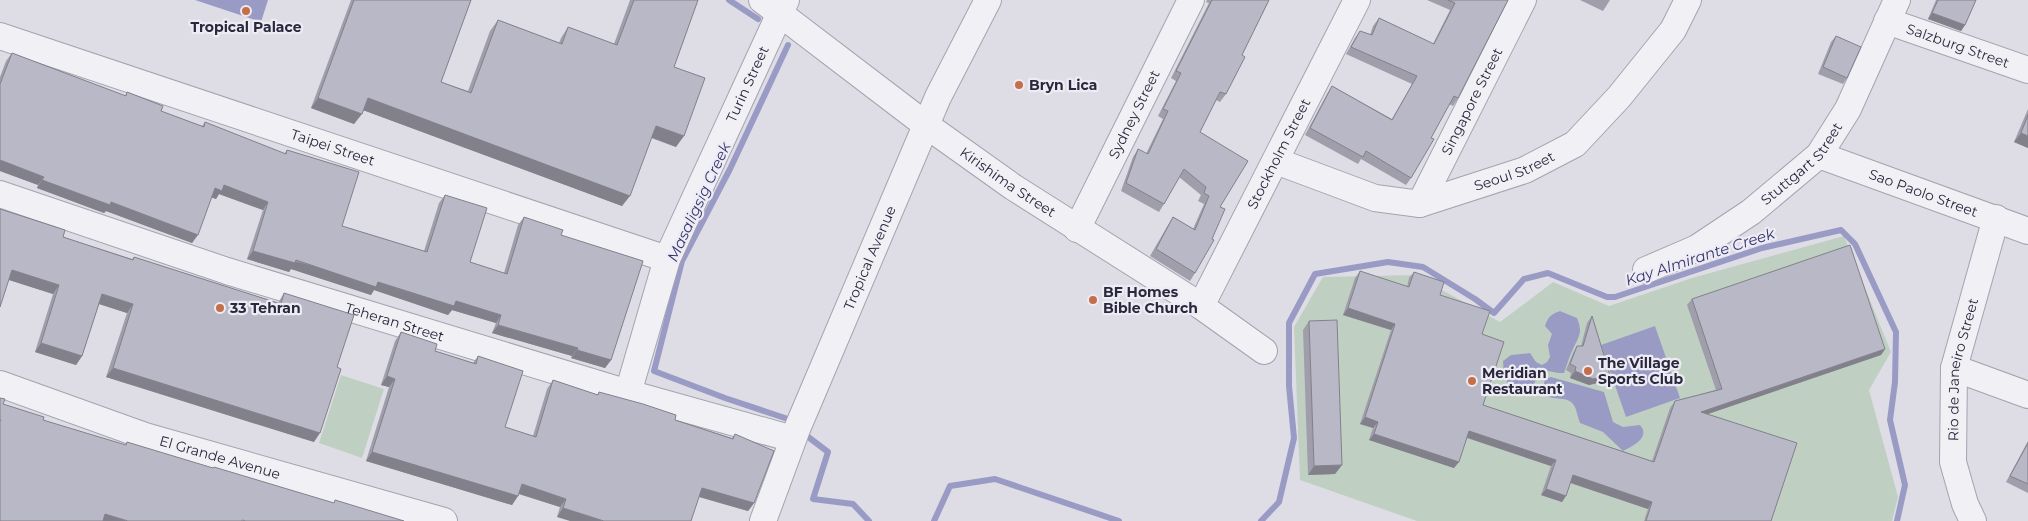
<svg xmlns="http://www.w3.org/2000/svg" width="2028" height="521" viewBox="0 0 2028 521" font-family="Montserrat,sans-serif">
  <rect width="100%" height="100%" fill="#dedde6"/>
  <g fill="#bfd0c2">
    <path d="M1844,236L1891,352L1869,390L1898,497L1892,521H1417L1300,480L1294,327L1323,277L1415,275L1500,322L1553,282L1609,306L1692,278Z"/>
    <path d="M341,375L384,389L362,458L319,443Z"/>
  </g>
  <g fill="#9a9bc5">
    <path d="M195,0H268L261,22Z"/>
    <path d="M1560,311L1577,318C1583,333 1579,336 1573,349C1569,357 1567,365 1564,373H1558L1548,371L1537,376L1534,385L1527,391L1509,385L1504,376L1503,361L1511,355L1530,353L1536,362L1542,365L1547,362L1550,357L1548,345L1552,334L1545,326C1548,317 1551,314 1560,311Z"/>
    <path d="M1655,326L1680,398L1626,417L1601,345Z"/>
    <path d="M1551,377L1604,392L1613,422L1623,427L1640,425C1651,437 1633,446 1623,451L1603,432L1580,423C1578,418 1577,412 1575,407C1568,393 1554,404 1542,392L1545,379Z"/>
  </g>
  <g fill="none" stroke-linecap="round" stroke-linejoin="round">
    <g stroke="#9a9bc5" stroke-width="6">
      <path d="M729,0L758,19"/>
      <path d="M788,45L730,169L682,261L654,371L725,398L794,421"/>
      <path d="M803,433L828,452L813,499L853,504L869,521"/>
      <path d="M934,521L950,486L995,479L1119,521"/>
      <path d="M1261,521L1279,502L1294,438L1289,386V323L1315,274L1388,262L1423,267L1475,299L1494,313L1524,279L1548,273L1607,297H1615L1762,248L1841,230L1855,244L1896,332L1895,382L1890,420L1905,485L1897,521"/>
    </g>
    <g stroke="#a4a3b0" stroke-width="28">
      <g id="minor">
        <path id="s1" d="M762,0L926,125L1013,187L1201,306L1264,351"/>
        <path id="s2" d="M1887,21L2028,70"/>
        <path id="s3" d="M0,36L667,259"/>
        <path id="s4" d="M1819,155L2028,231"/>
        <path id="s5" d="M1276,161L1375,198L1420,204L1525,170L1575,144L1619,97L1673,30L1688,0"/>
        <path id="s6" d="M0,194L227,271L628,393L793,439"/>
        <path id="s7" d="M1420,204L1523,0"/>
        <path id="s8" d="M1077,229L1191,0"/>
        <path id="s9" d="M1646,270L1697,248L1751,212L1819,155L1848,109L1897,0"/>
        <path id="s10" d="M1201,306L1357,0"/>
        <path d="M1954,368L2028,395"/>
        <path id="s11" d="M0,384L145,436L444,521"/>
        <path id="s12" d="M628,393L667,259L786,0"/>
        <path id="s13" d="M763,521L797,429L938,97L988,0"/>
        <path id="s14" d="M1973,521L1965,504L1953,462L1954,368L1996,218"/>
      </g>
    </g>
    <use href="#minor" stroke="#f0f0f5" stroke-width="26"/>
  </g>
  <g fill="#9f9eaa">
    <path d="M351,0H471L441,82L468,91L490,31L498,20L559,43L561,38L568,27L614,44L630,0H698L674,67L676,147L651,138L622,206L363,110L354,124L311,108Z"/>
    <path d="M1207,0H1269L1242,55L1226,94L1220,102L1216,100L1200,132L1220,207L1195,273L1190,281L1150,256L1168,225L1173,217L1193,229L1204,204L1198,201L1201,195L1179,177L1164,204L1159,212L1121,191L1133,157L1138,149L1146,154L1163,119L1158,116L1176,81L1171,78L1209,3L1206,2Z"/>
    <path d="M1427,0H1508L1458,98L1453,106L1449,104L1431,138L1411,178L1406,185L1361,159L1358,164L1305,135L1327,94L1332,86L1392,119L1412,84L1346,54L1355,38L1360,31L1370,35L1373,26L1379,18L1433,44L1450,10Z"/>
    <path d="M1580,0H1610L1603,11Z"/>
    <path d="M1936,0H1976L1965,25L1961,31L1928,19Z"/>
    <path d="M1836,36L1847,78L1843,84L1818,74L1831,42Z"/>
    <path d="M12,53L125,96L127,92L161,111L202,126L205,122L284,154L287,150L342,226L424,251L439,203L445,195L470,262L504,273L518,225L524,217L561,235L611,360L605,368L571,358L572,356L492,333L496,323L452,310L448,315L374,290L371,295L291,269L289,272L247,259L263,210L219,194L216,199L212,197L192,243L106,211L104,213L37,188L38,185L0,171V77L6,61Z"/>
    <path d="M2028,109V148L2014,142Z"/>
    <path d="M0,209L63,237L132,259L134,257L278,303L284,293L314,442L106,377L127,313L99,304L82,356L76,365L35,352L53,294L9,280Z"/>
    <path d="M1360,271L1407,287L1409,278L1414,272L1482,334L1483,405L1652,461L1670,408L1675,401L1716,390L1687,305L1692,299L1885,349L1881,355L1708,414L1771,521H1644L1648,509L1570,483L1562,502L1541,495L1551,466L1467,438L1454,468L1369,440L1373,428L1360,424L1391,330L1343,315L1355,278Z"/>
    <path d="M1592,316L1610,375L1606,381L1589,385L1570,378L1571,373L1566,370L1573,353L1577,346H1581L1587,323Z"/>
    <path d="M1309,321L1342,465L1335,474L1308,475L1303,330Z"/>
    <path d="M401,332L435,351L473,363L478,356L505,427L533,436L547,389L553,380L597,395L599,392L675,420L732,438L735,434L754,503L748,511L699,497L557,517L560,507L519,494L512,505L366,461L389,387L381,385L395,341Z"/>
    <path d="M2028,441V493L2006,482Z"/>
  </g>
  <g fill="#82818b">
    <path d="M1932,13L1965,25L1961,31L1928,19Z"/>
    <path d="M318,98L362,114L354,124L311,108Z"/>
    <path d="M368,98L630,196L622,206L360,109Z"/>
    <path d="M656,126L684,136L676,147L648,136Z"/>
    <path d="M2021,133L2028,136V148L2014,142Z"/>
    <path d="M0,160L44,177L38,185L0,171Z"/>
    <path d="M42,180L111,202L198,235L192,243L106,211L104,213L37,188Z"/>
    <path d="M224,185L268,202L263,210L219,194L216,199L210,197L215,188Z"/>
    <path d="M253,251L456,301L501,315L496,323L452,310L448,315L374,290L371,295L291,269L289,272L247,259Z"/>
    <path d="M12,270L59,285L53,294L6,279Z"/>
    <path d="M102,294L133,304L127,313L96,303Z"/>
    <path d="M1348,308L1395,324L1391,330L1343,315Z"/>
    <path d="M498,325L578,348L572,356L492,333Z"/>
    <path d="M41,343L82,356L76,365L35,352Z"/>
    <path d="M1885,349L1881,355L1696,418L1701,412Z"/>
    <path d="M577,350L611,360L605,368L571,358Z"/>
    <path d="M113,368L320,433L314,442L106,377Z"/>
    <path d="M1575,371L1610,375L1606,381L1589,385L1570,378Z"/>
    <path d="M387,376L395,379L389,387L381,385Z"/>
    <path d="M1365,417L1378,422L1373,428L1360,424Z"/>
    <path d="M1469,431L1556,460L1551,466L1465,437Z"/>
    <path d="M1374,434L1459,462L1454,468L1369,440Z"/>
    <path d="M372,452L518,496L512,505L366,461Z"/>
    <path d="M1342,465L1335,474L1308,475L1314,466Z"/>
    <path d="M1573,475L1652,502L1648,509L1568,482Z"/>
    <path d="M522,484L566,499L560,507L516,493Z"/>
    <path d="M702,488L754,503L748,511L696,496Z"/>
    <path d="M1546,489L1566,496L1562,502L1541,495Z"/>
    <path d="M563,508L604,521H570L557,517Z"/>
    <path d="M105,514L128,521H100Z"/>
  </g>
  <g fill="#b9b8c6" stroke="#82818b">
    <path d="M354,0H471L441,82L471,93L498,20L562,44L568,27L617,45L634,0H698L674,67L705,78L684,136L656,126L630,196L368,98L362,114L318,98Z"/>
    <path d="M1212,0H1269L1242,55L1245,57L1226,94L1220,92L1200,132L1248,161L1220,207L1225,209L1212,239L1214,240L1195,273L1156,249L1173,217L1195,230L1209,196L1204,193L1206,187L1184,169L1164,204L1126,183L1138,149L1148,154L1168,111L1163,109L1181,73L1176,71Z"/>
    <path d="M1448,0H1508L1458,98L1454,96L1431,138L1434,139L1411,178L1366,151L1363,157L1310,128L1332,86L1392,120L1417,76L1351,47L1360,31L1372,35L1379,18L1434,44L1455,3Z"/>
    <path d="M1938,0H1976L1965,25L1932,13Z"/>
    <path d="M1836,36L1861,47L1847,78L1823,67Z"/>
    <path d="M12,53L126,96L127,92L163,106L161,111L204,127L205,122L286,154L287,150L359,172L342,226L427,252L445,195L487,208L470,262L507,274L524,217L563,230L561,235L643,261L611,360L577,350L578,348L498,325L501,315L456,301L454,306L378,282L376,287L296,260L295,263L253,251L268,202L224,185L222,191L215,188L198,235L111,202L110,205L42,180L44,177L0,160V84Z"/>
    <path d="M2028,115V136L2021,133Z"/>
    <path d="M0,209L65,230L63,237L133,260L134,257L281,304L284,293L354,315L337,367L341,369L320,433L113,368L133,304L102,294L82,356L41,343L59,285L12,270L0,307Z"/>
    <path d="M1850,245L1885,349L1701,412L1797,443L1771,521H1646L1652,502L1573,475L1566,496L1546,489L1556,460L1469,431L1459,462L1374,434L1378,422L1365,417L1395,324L1348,308L1360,271L1409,287L1414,272L1444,282L1440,295L1490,311L1482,334L1504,342L1483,405L1654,462L1675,401L1722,389L1692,299Z"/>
    <path d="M1592,316L1610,375L1593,379L1575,371L1576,367L1570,364L1577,346H1583Z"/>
    <path d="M1337,320L1342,465L1314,466L1309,321Z"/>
    <path d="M401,332L437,344L435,351L476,364L478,356L523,371L505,427L536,437L553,380L598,395L599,392L643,404L676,415L675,420L733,439L735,434L774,451L754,503L702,488L691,521H604L563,508L566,499L522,484L518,496L372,452L395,379L387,376Z"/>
    <path d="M0,398L5,399L3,404L44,417L43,420L86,433L126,445L127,442L213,468L214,467L334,503L335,500L404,521H246L242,520V521H128L105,514L103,521H0V422L1,420H0Z"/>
    <path d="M2028,443V484L2010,476Z"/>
  </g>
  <g fill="#c56e48" stroke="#edecf4" stroke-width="2">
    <circle cx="246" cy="11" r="5"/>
    <circle cx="1019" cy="85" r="5"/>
    <circle cx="1093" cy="300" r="5"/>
    <circle cx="220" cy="308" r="5"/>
    <circle cx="1588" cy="371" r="5"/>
    <circle cx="1472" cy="381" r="5"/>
  </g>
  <g text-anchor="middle" stroke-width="4.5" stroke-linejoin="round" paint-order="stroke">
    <g font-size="14" font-weight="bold" fill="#29283c" stroke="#edecf4" text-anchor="start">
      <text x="246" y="32" text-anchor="middle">Tropical Palace</text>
      <text x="1029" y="90">Bryn Lica</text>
      <text x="1103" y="297">BF Homes<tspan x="1103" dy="16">Bible Church</tspan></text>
      <text x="230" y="313">33 Tehran</text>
      <text x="1598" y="368">The Village<tspan x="1598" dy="16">Sports Club</tspan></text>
      <text x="1482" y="378">Meridian<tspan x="1482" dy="16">Restaurant</tspan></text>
    </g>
    <g font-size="14" fill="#29283c" stroke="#edecf4">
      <text dy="5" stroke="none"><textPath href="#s2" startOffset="75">Salzburg Street</textPath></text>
      <text dy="5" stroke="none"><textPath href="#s12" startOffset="332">Turin Street</textPath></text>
      <text dy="5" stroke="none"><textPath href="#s7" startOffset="115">Singapore Street</textPath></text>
      <text dy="5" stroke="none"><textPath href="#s8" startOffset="128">Sydney Street</textPath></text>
      <text dy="5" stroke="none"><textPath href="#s3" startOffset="351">Taipei Street</textPath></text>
      <text dy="5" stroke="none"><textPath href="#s10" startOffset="171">Stockholm Street</textPath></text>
      <text dy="5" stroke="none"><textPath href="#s9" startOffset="191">Stuttgart Street</textPath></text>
      <text dy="5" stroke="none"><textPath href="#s5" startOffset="251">Seoul Street</textPath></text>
      <text dy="5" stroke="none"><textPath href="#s1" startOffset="306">Kirishima Street</textPath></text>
      <text dy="5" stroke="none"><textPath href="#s4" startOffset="111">Sao Paolo Street</textPath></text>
      <text dy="5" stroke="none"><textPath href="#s13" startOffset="284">Tropical Avenue</textPath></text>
      <text dy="5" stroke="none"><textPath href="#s6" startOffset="415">Teheran Street</textPath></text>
      <text dy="5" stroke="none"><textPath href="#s14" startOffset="156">Rio de Janeiro Street</textPath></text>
      <text dy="5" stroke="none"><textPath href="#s11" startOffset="232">El Grande Avenue</textPath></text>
    </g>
    <g font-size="15" font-style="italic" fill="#35346d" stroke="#edecf4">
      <text transform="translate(699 202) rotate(-65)" y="5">Masaligsig Creek</text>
      <text transform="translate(1700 257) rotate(-18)" y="5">Kay Almirante Creek</text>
    </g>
  </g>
</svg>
